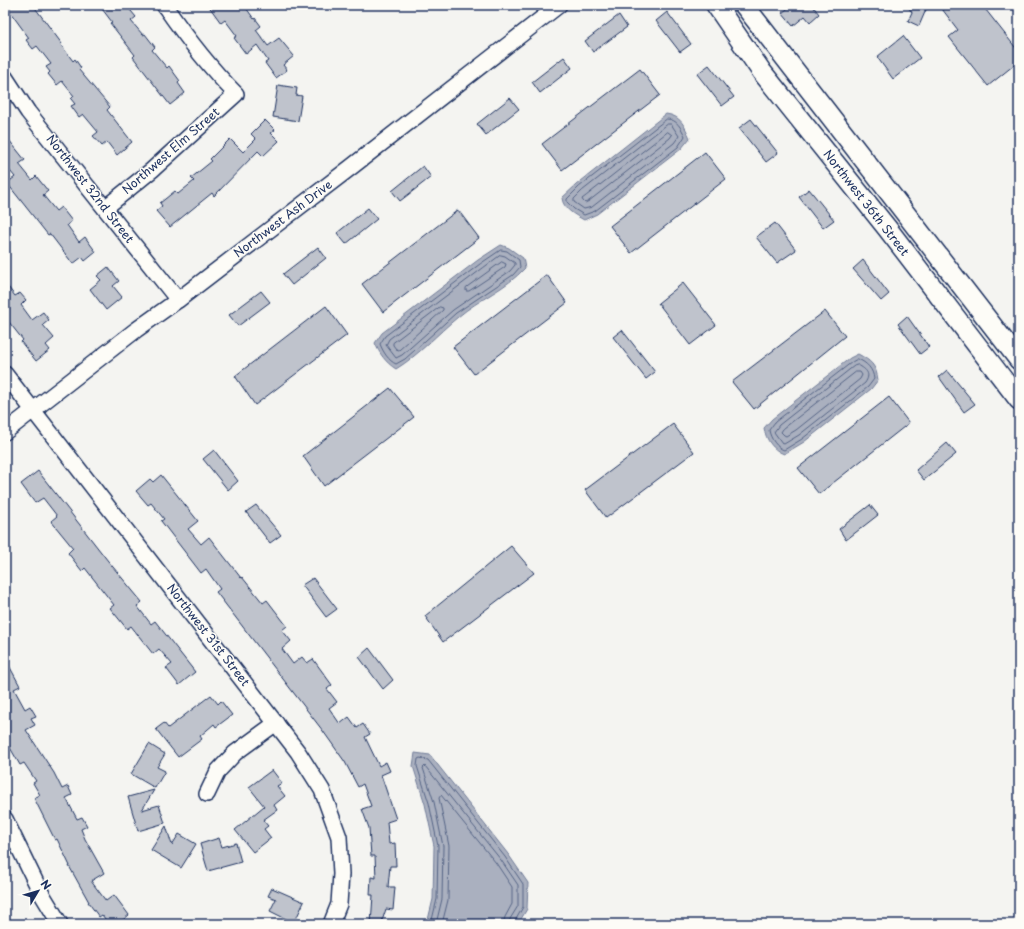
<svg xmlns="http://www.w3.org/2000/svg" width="1024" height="929" viewBox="0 0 1024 929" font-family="'Playpen Sans',sans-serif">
  <rect width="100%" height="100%" fill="#f4f4f1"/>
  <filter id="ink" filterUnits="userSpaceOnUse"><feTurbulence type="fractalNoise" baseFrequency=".025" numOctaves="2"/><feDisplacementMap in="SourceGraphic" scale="8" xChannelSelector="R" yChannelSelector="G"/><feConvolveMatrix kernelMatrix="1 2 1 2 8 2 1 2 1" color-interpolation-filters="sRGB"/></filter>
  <g filter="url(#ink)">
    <g fill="#aab0bf" stroke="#717c98">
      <path d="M666,114C681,116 684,125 690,138L681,149L597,214L584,220C575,215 563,209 562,198L576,185Z"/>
      <path d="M501,245L509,248L523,258L525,268C506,289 479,299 458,317C437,334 419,355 396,369C386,363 379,353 375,343L382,333L478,260Z"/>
      <path d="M858,354C871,361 876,365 878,380L871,389L804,442L784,454C773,450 766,440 764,428L772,419L850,358Z"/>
      <path d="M415,753L430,755L508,854L528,883L527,909L518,924H427L433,899L434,846L425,804L413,766Z"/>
    </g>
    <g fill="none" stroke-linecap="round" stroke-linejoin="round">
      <g stroke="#546385" stroke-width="1">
        <path d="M667,119C677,119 681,128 685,136L678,147L595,211L584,215L574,209L567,202V199L579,187Z"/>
        <path d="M668,124H671L679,136L674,143L592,207L584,209L574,202V199L582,191Z"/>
        <path d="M668,132L672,135L670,138L589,201L585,203L583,201L582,199L586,196Z"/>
        <path d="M501,250L507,251L519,260L520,267L513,275L456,313L405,359L396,364C389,361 383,352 380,344L385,336L480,264Z"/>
        <path d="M501,255L505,256L515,263V265L510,271L453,310L402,355L396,358L386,345L389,339L483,268Z"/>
        <path d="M502,262L506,264L505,267L469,291H466V288Z"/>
        <path d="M440,307L443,308V310L399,350L396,349L393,345V343Z"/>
        <path d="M858,359C867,363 873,369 874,379L868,387L802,439L784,450C777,448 770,438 769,430L775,422L852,362Z"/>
        <path d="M858,365C867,370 871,374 865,383L799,435L784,444L782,443L774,432L779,425L854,366Z"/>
        <path d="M856,372H860L862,375L860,379L796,430L786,436L784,435L781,432L783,429Z"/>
        <path d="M431,924L437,899L438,846L429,803L417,766L418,759L420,758L428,760L505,857L523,884V907L515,921L514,924"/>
        <path d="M436,924L442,899L443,846L434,802L423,768L425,766L501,860L518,885V906L510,919L509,924"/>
        <path d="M442,924L448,900L449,846L439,798L441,795L496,863L512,887V904L505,917L503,924"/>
      </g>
    </g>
    <g fill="#bfc3cc" stroke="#1b2f5e">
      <path d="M5,5H33L62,44L61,45L73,61L75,59L81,68L79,70L110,107L107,110L132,142L117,155L107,142L102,146L93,136L98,132L83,114L79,117L71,106L75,104L71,99L74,96L62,81L57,85L48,74L50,72L46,67L51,64L37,46L33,49L26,40L29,38Z"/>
      <path d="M99,5H126L136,17L131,21L143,35L145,34L155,47L152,50L167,68L169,66L180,81L178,83L185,93L170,105L133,57L135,55L110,23L112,22Z"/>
      <path d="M208,5H244L254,19L255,18L261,26L256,30L268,46L279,38L294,56L283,65L287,70L276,78L265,63L268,61L257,45L246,54L234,38L237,36L225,20L221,23Z"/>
      <path d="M792,5H812L819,14L810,22L805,16L793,26L782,13Z"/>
      <path d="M906,5H928L919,26L908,21L912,12Z"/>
      <path d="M939,5H982L1019,52V61L988,86L949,37L958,30Z"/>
      <path d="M667,12L691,44L680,52L656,21Z"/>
      <path d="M619,15L627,27L593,52L585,41Z"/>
      <path d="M903,36L920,58L893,79L877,57Z"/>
      <path d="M564,57L572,68L540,93L532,82Z"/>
      <path d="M709,65L734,97L722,106L697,74Z"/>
      <path d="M640,69L660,95L562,170L542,144Z"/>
      <path d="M278,85L297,88L296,95L302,96L298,121L273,117Z"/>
      <path d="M510,98L519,109L486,135L477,124Z"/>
      <path d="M751,119L778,153L766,162L739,128Z"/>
      <path d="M265,120L275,130L271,133L279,141L263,156L258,151L214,196L212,193L170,227L156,211L162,206L160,203L175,191L178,194L194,181L191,178L212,161L210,159L230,139L243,152L256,139L251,134Z"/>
      <path d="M5,135L25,160L19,164L32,180L36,176L48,191L43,195L56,211L61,207L72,221L67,225L79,242L85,237L96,252L85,261L82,257L73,264L50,234L48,235L7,183L15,177L5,165Z"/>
      <path d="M705,152L726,179L631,253L610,226Z"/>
      <path d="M423,166L431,177L400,201L392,191Z"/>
      <path d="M809,189L834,220L823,228L799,197Z"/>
      <path d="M368,208L377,219L346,244L337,233Z"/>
      <path d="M458,210L479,238L383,312L362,284Z"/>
      <path d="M775,223L796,250L777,263L756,237Z"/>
      <path d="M318,247L326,258L292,285L283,274Z"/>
      <path d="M863,260L889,294L881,301L853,269Z"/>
      <path d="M108,267L119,281L113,286L122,297L106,310L90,289L101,280L97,276Z"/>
      <path d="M547,275L567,303L474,374L453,347Z"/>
      <path d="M5,283L15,296L20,293L26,300L21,305L32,320L43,312L49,320L43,325L54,338L46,345L50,350L36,361L21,342L23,340L5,317Z"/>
      <path d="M683,283L716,325L690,345L658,303Z"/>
      <path d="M261,291L270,302L238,326L229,315Z"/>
      <path d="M326,306L347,335L255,405L235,376Z"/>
      <path d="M825,311L845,336L754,409L732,382Z"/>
      <path d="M907,316L929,347L920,354L898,324Z"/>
      <path d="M622,330L655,372L646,379L613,337Z"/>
      <path d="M947,370L975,404L964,412L939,377Z"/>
      <path d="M390,388L414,417L324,486L303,456Z"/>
      <path d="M889,397L909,423L819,494L798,468Z"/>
      <path d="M673,424L694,452L606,518L585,490Z"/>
      <path d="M947,443L956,454L924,480L916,470Z"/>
      <path d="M214,450L238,481L228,490L203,459Z"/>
      <path d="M38,471L108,561L142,602L137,606L151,624L155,621L195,672L179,685L166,668L172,664L159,649L153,654L131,626L127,629L110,608L114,605L85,568L82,571L68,553L73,548L51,521L57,516L43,498L35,503L21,484Z"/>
      <path d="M161,475L198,521L188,529L201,544L209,537L241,578L242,577L263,603L267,600L287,626L282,630L291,641L282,649L293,664L302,657L307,663L313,659L332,685L327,689L337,702L329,708L340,724L349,717L357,728L363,724L370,734L365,737L379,766L386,762L390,771L381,775L396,819L387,822L389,844L395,843L396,866H390L388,887H395L393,910L386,909L381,924H371L373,895H370L371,877L376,878L375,856H371L369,828L362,809L371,806L363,784L358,787L345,762L323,731L216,592L220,589L206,569L201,573L161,521L164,519L151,503L148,505L136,491L150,479L153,482Z"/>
      <path d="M256,505L281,535L270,543L246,512Z"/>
      <path d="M870,505L878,515L846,540L839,529Z"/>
      <path d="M511,546L534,573L443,642L425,616Z"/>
      <path d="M313,578L337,609L326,617L302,585Z"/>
      <path d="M369,648L393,680L383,689L359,657Z"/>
      <path d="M5,658L20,686L14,689L25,709L30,706L36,716L31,718L35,725L26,730L54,773L62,789L68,786L72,795L66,798L77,819L82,817L87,826L81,829L85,839L104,873L91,881L106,901L114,895L129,915L118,924H109L102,915L99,917L88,902H89L69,866H70L57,839L55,840L34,798L40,795L33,783L36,781L24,763L20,765L5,739Z"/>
      <path d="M211,695L218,704L221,701L232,715L216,727L214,724L200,736L202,739L178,757L156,729L164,723L168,728Z"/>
      <path d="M149,744L165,754L157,767L165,771L155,788L131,774Z"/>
      <path d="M272,770L282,783L277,786L285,796L274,805L277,810L263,820L268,826L264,829L271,838L253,852L235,830L264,806L249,787Z"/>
      <path d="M154,790L142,810L159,805L165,823L138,831L128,797Z"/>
      <path d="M166,826L172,845L179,834L196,844L181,868L151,850Z"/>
      <path d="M219,838L222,847L236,843L241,862L208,871L200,844Z"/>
      <path d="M272,888L304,902L294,923L270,911L276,899L268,896Z"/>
    </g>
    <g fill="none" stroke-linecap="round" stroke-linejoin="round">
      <g stroke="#1b2f5e" stroke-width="18">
        <g id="minor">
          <path d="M5,77L28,112L178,300"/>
          <path d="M105,208L152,170L236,94C209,67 186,37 164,5"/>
          <path d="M5,374L298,752L322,790L339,837L341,874L339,904L331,924"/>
          <path d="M5,432L136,330L178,300L350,168L559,5"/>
          <path d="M207,794L218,771L235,753L276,723"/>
          <path d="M5,819L40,891L60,924"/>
        </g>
      </g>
      <g stroke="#1b2f5e" stroke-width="22">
        <g id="major">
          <path d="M716,5L762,72L887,228L1019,400"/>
          <path d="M744,5L1019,360"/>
        </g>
      </g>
      <use href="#minor" stroke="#fdfcf7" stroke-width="15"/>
      <use href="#major" stroke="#fdfcf7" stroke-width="19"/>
    </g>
  </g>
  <g text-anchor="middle" stroke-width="3" stroke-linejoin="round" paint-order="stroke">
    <g font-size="12" fill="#1b2f5e" stroke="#fdfcf7">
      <text transform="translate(171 151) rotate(-41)" y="4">Northwest Elm Street</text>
      <text transform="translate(90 189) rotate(52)" y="4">Northwest 32nd Street</text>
      <text transform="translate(866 203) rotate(52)" y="4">Northwest 36th Street</text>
      <text transform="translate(283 219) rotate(-37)" y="4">Northwest Ash Drive</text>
      <text transform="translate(208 635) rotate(52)" y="4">Northwest 31st Street</text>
    </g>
  </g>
  <rect width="1024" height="929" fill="none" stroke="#fdfcf7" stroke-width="20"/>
  <rect x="10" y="10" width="1004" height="909" fill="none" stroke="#1b2f5e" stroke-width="1.5" filter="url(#ink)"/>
  <g transform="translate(38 891) rotate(52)" stroke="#fdfcf7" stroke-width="3" paint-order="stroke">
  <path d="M0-3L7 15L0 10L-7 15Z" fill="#1b2f5e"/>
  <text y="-6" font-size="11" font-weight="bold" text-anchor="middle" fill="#1b2f5e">N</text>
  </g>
</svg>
